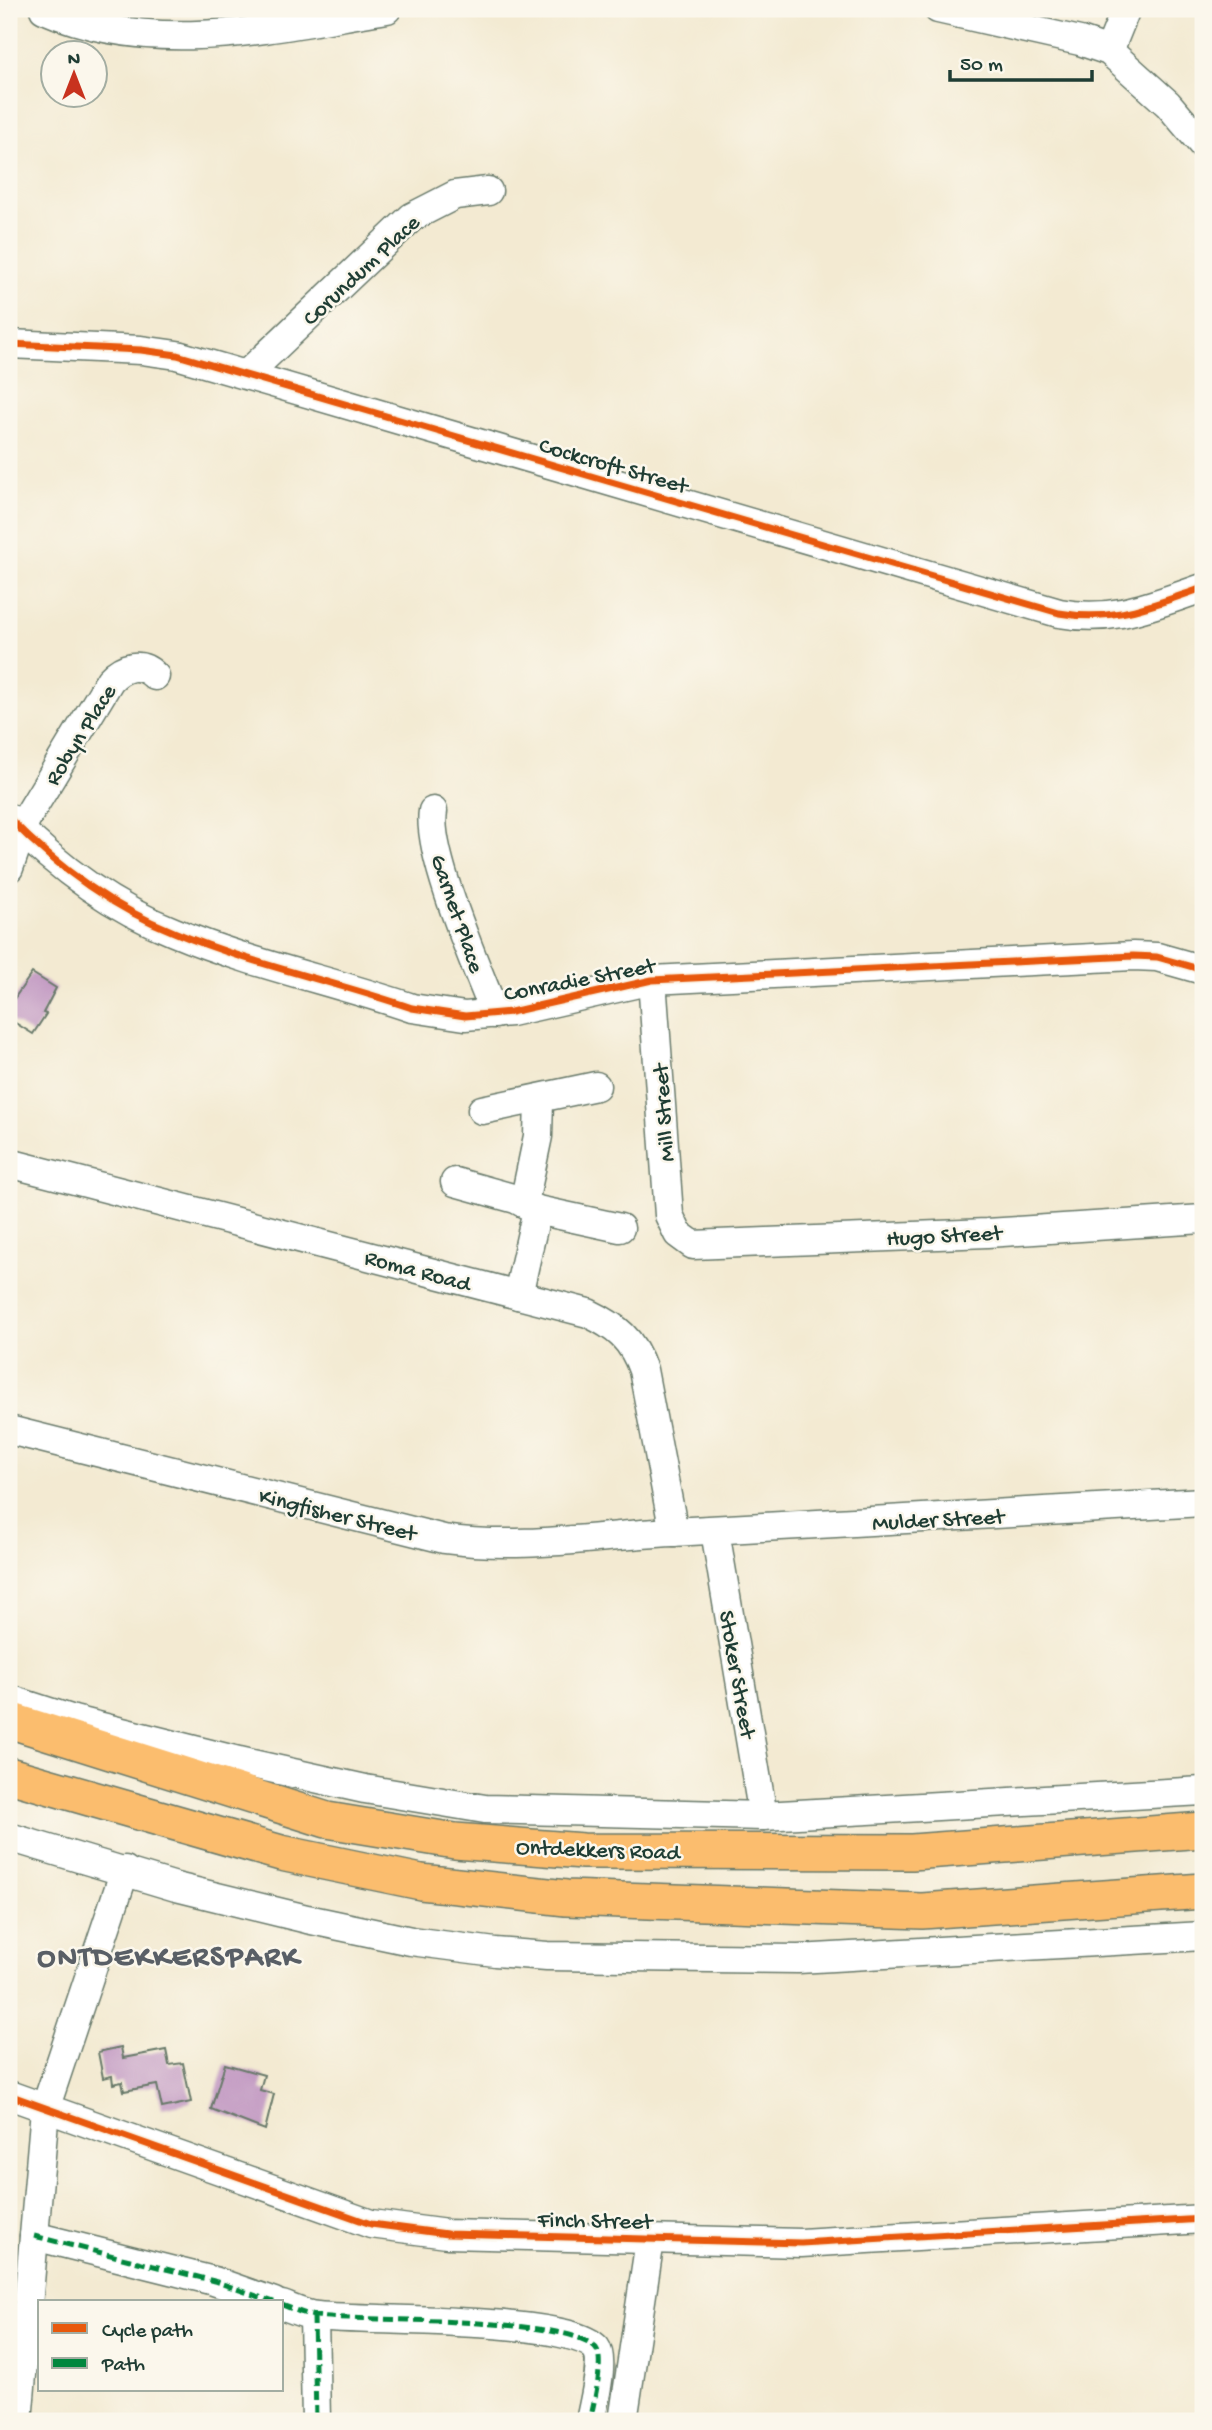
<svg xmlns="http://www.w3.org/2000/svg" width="1212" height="2430" viewBox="0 0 1212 2430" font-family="'Gochi Hand',sans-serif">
  <rect width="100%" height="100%" fill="#fbf7ec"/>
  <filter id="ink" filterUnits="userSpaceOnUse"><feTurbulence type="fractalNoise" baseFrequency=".0143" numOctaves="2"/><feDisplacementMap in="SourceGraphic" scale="14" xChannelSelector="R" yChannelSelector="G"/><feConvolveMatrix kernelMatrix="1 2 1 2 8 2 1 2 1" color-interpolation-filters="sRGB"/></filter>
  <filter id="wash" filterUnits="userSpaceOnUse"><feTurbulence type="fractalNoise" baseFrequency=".00686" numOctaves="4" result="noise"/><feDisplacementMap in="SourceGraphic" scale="28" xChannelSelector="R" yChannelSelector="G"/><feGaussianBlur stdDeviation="1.57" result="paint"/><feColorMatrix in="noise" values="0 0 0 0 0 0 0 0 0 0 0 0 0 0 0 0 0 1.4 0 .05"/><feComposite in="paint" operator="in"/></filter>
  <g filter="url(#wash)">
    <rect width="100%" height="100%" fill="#f3ead2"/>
    <g id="blocks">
      <g fill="#c49dc4">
        <path d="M32,973L56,988L43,1013L46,1014L33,1034L9,1019V1006Z"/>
        <path d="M121,2047L123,2058L166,2050L169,2065L183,2063L191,2102L162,2108L157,2085L124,2091L122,2082L113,2084L112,2076L103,2078L98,2052Z"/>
        <path d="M225,2064L264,2075L260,2090L274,2094L265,2130L211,2109Z"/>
      </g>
    </g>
  </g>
  <g filter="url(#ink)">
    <use href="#blocks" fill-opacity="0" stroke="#697a6b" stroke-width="2"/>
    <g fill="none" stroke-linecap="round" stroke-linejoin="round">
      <g stroke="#697a6b" stroke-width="31">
        <g id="minor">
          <path d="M44,9C156,58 273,27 387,9"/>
          <path d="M938,9L1080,41L1109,51L1168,104L1203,145"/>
          <path d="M1109,51L1126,9"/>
          <path d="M9,344L141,350L177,355L1059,613C1114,623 1152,605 1203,588"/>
          <path d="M247,374L412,217L455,195L488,191"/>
          <path d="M433,811C426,853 478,970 495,1014"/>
          <path d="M9,818C56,866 111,907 174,932C250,964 333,981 412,1008L465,1016L511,1012L652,980L1133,956L1157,957L1203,970"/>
          <path d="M9,868L26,819L110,680C123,666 141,661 155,676"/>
          <path d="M652,980L669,1215L678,1234L693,1245L987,1233L1203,1219"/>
          <path d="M482,1110L596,1086"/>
          <path d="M9,1163L588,1313C617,1327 632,1339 643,1370L674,1532"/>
          <path d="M455,1182L516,1199L537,1210"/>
          <path d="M524,1203L538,1136L539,1100"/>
          <path d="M518,1295L537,1210L620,1228"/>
          <path d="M9,1430L444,1539C521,1550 596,1536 672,1532C849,1522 1026,1513 1203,1502"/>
          <path d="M715,1531L763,1816"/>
          <path d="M9,1699L74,1720L239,1761L365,1789L485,1809L763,1816L1203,1791"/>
          <path d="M9,1837L176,1887L307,1919L411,1941L495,1952L547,1956L798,1959L1203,1936"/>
          <path d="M9,2095L371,2224L447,2234L801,2243L1203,2219"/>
          <path d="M34,2236L214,2281L274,2302"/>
          <path d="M282,2305C293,2309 305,2315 317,2316C368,2322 568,2316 596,2348C605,2360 593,2406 590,2421"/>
          <path d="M314,2316L316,2421"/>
          <path d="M18,2421L45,2109L125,1870"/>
          <path d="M623,2421L650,2240"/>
        </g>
      </g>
      <g stroke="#697a6b" stroke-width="38">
        <g id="major">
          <path d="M9,1720L327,1820L455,1841L583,1851L912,1852L1203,1830"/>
          <path d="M9,1775L281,1853L421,1882L566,1898L922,1911L1203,1891"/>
        </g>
      </g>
      <use href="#minor" stroke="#fff" stroke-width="28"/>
      <use href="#major" stroke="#fbbd6e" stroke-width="35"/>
      <g stroke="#00873e" stroke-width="5" stroke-dasharray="10 5" stroke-linecap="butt">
        <path d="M34,2236L214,2281L274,2302"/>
        <path d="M282,2305C293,2309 305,2315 317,2316C368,2322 568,2316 596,2348C605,2360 593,2406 590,2421"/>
        <path d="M314,2316L316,2421"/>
      </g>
      <g stroke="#fbf7ec" stroke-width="11">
        <g id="cycleway">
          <path d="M9,344L141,350L177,355L1059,613C1114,623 1152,605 1203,588"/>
          <path d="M9,818C56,866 111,907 174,932C250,964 333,981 412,1008L465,1016L511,1012L652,980L1133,956L1157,957L1203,970"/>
          <path d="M9,2095L371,2224L447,2234L801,2243L1203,2219"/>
        </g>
      </g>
      <use href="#cycleway" stroke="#e8590c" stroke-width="7"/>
    </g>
  </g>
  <g text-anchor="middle" stroke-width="5" stroke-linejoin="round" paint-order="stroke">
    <g font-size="23" fill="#1f3d34" stroke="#fbf7ec">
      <text transform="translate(360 269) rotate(-43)" y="8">Corundum Place</text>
      <text transform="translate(614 464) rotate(16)" y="8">Cockcroft Street</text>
      <text transform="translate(79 734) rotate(-58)" y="8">Robyn Place</text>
      <text transform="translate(459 913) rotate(71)" y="8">Garnet Place</text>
      <text transform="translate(579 978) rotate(-11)" y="8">Conradie Street</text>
      <text transform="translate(662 1113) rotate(-94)" y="8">Mill Street</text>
      <text transform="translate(944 1234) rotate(-3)" y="8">Hugo Street</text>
      <text transform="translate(418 1269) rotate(15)" y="8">Roma Road</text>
      <text transform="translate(338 1513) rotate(14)" y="8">Kingfisher Street</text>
      <text transform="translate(938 1518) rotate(-3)" y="8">Mulder Street</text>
      <text transform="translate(739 1674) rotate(80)" y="8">Stoker Street</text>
      <text transform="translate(598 1848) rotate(2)" y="8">Ontdekkers Road</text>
      <text transform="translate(595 2219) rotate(1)" y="8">Finch Street</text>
    </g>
    <g font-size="30" font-weight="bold" letter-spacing="2" fill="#595f66" stroke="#fbf7ec">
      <text x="169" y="1965">ONTDEKKERSPARK</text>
    </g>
  </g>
  <rect width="1212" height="2430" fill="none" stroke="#fbf7ec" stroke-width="35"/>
  <rect x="38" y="2300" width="245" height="91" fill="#fbf7ec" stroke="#a3ada2" stroke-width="2"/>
  <rect x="52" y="2323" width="35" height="10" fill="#e8590c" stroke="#a3ada2" stroke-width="2"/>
  <text x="102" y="2336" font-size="21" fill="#1f3d34">Cycle path</text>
  <rect x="52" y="2358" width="35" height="10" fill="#00873e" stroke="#a3ada2" stroke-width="2"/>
  <text x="102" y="2370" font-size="21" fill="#1f3d34">Path</text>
  <g transform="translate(74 74)"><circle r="33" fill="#fbf7ec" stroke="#a3ada2" stroke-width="2"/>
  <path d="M0-5L12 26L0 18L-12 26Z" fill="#c8321e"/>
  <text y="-10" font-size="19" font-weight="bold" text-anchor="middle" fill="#1f3d34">N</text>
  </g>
  <path d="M950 70v10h142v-10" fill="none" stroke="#1f3d34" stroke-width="3.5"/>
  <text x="960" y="70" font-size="21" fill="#1f3d34" stroke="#fbf7ec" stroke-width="5" paint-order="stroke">50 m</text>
</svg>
